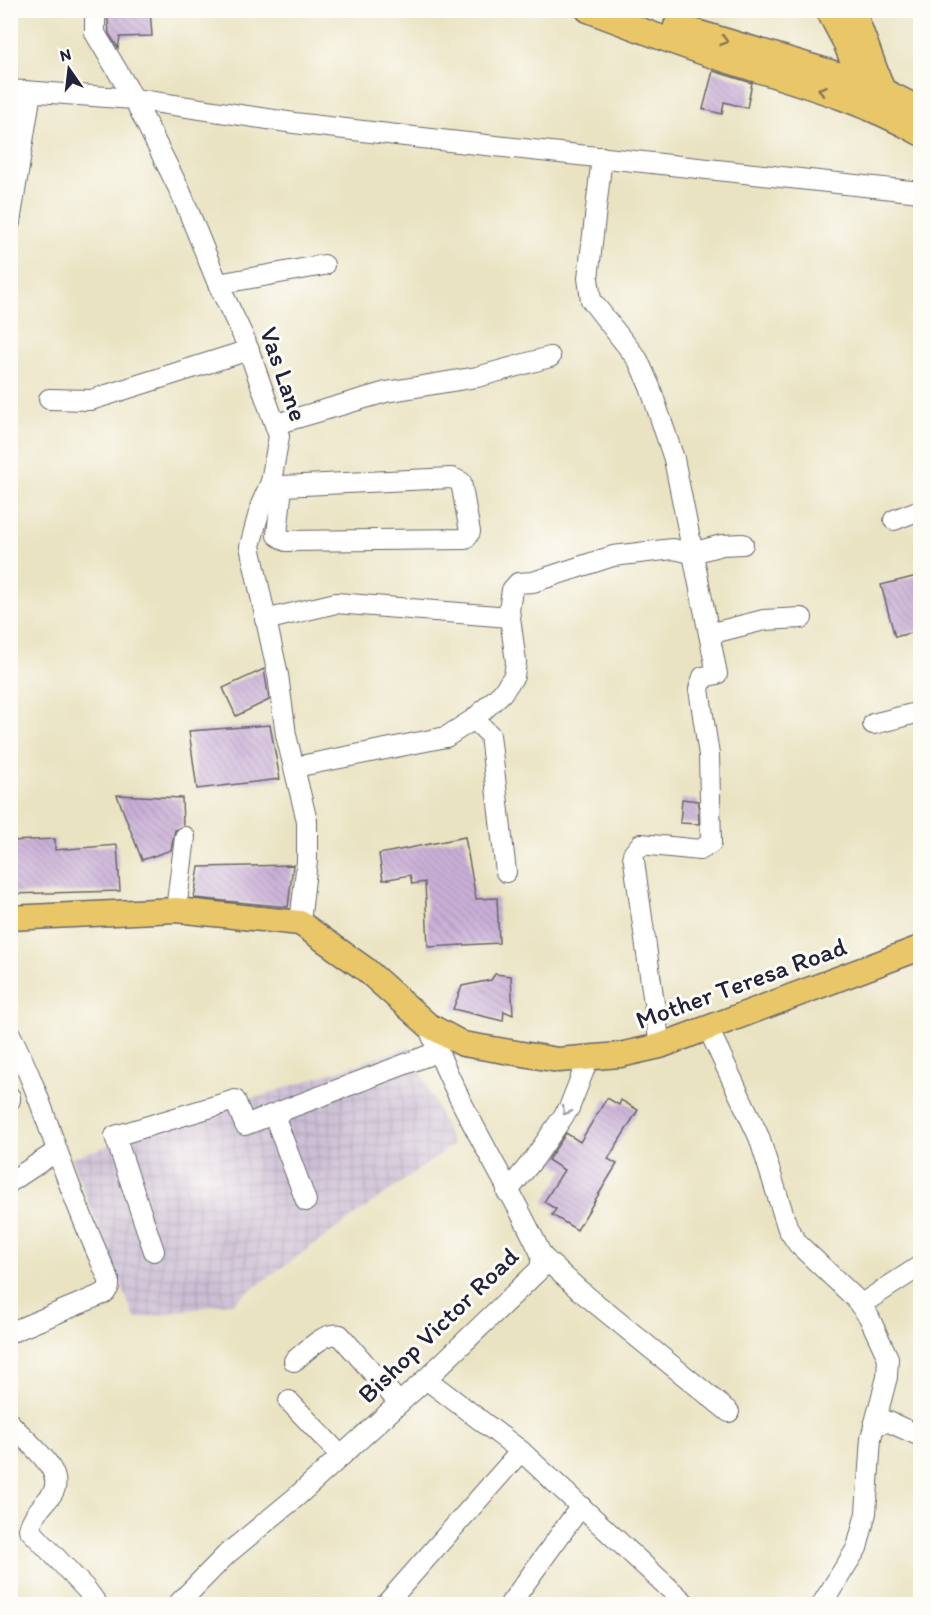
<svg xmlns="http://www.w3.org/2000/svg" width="931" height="1615" viewBox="0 0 931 1615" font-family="Itim,sans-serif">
  <defs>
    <pattern id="industrial-grid" width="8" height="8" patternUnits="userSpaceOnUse" patternTransform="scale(1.5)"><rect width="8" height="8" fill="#ccbed4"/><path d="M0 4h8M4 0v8" fill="none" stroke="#afa3b7"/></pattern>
    <pattern id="building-back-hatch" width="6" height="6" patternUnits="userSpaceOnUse" patternTransform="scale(1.5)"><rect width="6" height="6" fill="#c9afd6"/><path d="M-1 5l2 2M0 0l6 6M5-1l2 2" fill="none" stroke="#ac96b9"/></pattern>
  </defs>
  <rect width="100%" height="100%" fill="#fdfcf7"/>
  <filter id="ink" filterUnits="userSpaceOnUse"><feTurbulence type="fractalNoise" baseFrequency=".0167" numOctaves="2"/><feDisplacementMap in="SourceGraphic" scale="12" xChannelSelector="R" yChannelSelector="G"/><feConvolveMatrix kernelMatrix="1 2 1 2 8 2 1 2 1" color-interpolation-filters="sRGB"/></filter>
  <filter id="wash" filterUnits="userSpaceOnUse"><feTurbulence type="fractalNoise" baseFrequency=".008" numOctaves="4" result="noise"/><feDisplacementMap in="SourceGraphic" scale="24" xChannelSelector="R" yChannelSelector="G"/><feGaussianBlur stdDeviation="1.35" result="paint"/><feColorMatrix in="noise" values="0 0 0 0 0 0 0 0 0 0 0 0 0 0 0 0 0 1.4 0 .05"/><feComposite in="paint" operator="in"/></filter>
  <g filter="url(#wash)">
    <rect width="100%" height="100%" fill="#eae3c2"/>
    <path fill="url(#industrial-grid)" d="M410,1047L453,1145L234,1302L135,1319L71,1158Z"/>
    <g id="blocks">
      <g fill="url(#building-back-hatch)">
        <path d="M107,10H150L152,36L120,37L118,48L109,34Z"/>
        <path d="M713,71L752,83L747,108L724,102L722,114L703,109Z"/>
        <path d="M921,575V630L895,637L881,585Z"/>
        <path d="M264,669L269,700L236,716L223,688Z"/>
        <path d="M270,725L280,779L197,789L189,731Z"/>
        <path d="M117,795L182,798L183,826L175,830L171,850L142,860Z"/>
        <path d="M682,799L698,801L699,824L680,823Z"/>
        <path d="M465,837L476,899L497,898L499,943L428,947L425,882L412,884L410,875L383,880L379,854Z"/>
        <path d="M55,839V850L117,845L120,891L10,894V841Z"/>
        <path d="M293,865L288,907L194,898L199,867Z"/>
        <path d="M495,974L511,976L513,1015L504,1011L503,1021L453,1009L462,986L491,980Z"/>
        <path d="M607,1098L619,1105L621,1100L638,1110L608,1159L617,1164L577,1230L552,1215L556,1209L544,1202L564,1170L548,1160L566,1133L580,1142Z"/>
      </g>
    </g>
  </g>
  <g filter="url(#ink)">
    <use href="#blocks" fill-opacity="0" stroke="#68666a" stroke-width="1.5"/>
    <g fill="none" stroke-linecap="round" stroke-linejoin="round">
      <g stroke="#68666a" stroke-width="22">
        <g id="minor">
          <path d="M95,10V33L134,99L181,193L218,284L245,340L279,436L271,482L261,505L250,546L278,675L286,735L307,821V861L300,923"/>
          <path d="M10,90L134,99L294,123L431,139L920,192"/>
          <path d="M602,157L588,278L591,300L638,360L650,387L674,459L709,634L764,620L802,618"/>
          <path d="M10,222L31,92"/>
          <path d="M218,284L324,265"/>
          <path d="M49,399L91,400L249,350"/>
          <path d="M276,424L386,392L477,377L550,357"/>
          <path d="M271,482L282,486L452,478L461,482L470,532L465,539L286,541L277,535L282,486"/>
          <path d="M894,520L920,510"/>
          <path d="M265,620L336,603L509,617"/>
          <path d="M474,719L490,735L506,872"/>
          <path d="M873,724L920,712"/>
          <path d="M295,767L446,737L474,719L502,693L514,676L516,662L509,610L512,590L518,583L533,582L613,556L673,549L692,553L722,545L743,544"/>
          <path d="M176,910L185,837"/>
          <path d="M708,1028L759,1137L788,1229L798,1244L854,1297L869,1317L888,1358L887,1377L871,1438L866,1513L857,1548L822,1604"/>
          <path d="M10,1034C30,1072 43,1110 57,1150C72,1195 90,1237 109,1280V1287L105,1293L14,1331"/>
          <path d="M660,1046L633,854L641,844L700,850L711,843L709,755L699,689L703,677L717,674L709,634"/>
          <path d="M10,1097V1100"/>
          <path d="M274,1115L306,1201"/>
          <path d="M10,1182L57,1151"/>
          <path d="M507,1192L534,1159L569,1108L589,1057"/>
          <path d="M154,1251L115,1136L235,1100L245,1125L437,1052"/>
          <path d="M542,1256L578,1289L729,1412"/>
          <path d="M860,1305L920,1266"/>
          <path d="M294,1361C306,1352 324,1331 340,1335L399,1403"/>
          <path d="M426,1379L521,1451L686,1604"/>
          <path d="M289,1401L341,1456"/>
          <path d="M10,1423C24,1440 68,1471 52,1494C43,1506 33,1514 29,1529L86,1589L97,1604"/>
          <path d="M874,1425L889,1422L920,1436"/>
          <path d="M178,1604L227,1554L295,1498L426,1379L540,1269L542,1256C506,1178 457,1107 428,1025"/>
          <path d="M386,1604L521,1451"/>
          <path d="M510,1604L581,1506"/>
        </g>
      </g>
      <g stroke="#68666a" stroke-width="27">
        <g id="major">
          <path d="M588,10C627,25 666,40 705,53C778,78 853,95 920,133"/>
          <path d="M828,10L845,42L861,82L857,91"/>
          <path d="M853,10L883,91L879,98"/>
          <path d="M676,26L870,84L920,109"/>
          <path d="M10,918L176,910L300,923L365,969L428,1025L463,1044L558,1060L620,1055L660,1046L920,948"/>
        </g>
      </g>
      <use href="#minor" stroke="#fff" stroke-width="20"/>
      <use href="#major" stroke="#e9c769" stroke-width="24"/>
    </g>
    <defs><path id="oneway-chevron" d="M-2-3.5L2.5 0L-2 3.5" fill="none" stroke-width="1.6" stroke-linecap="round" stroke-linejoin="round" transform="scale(1.5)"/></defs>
    <g stroke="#867452">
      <use href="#oneway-chevron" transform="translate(724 41) rotate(17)"/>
      <use href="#oneway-chevron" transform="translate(822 90) rotate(-161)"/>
    </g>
    <use stroke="#9c9ca7" href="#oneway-chevron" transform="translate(566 1111) rotate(120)"/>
  </g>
  <g text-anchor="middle" stroke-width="6" stroke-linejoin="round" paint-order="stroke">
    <g font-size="26" fill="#22223b" stroke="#fdfcf7">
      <text transform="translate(284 374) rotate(71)" y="9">Vas Lane</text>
      <text transform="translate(741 983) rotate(-20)" y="9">Mother Teresa Road</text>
      <text transform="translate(438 1325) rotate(-44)" y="9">Bishop Victor Road</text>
    </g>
  </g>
  <rect width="931" height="1615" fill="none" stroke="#fdfcf7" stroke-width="36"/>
  <g transform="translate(69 69) rotate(346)" stroke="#fdfcf7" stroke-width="4.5" paint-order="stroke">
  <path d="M0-4.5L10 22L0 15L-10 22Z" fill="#22223b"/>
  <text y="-9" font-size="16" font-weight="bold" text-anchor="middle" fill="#22223b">N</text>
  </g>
</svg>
